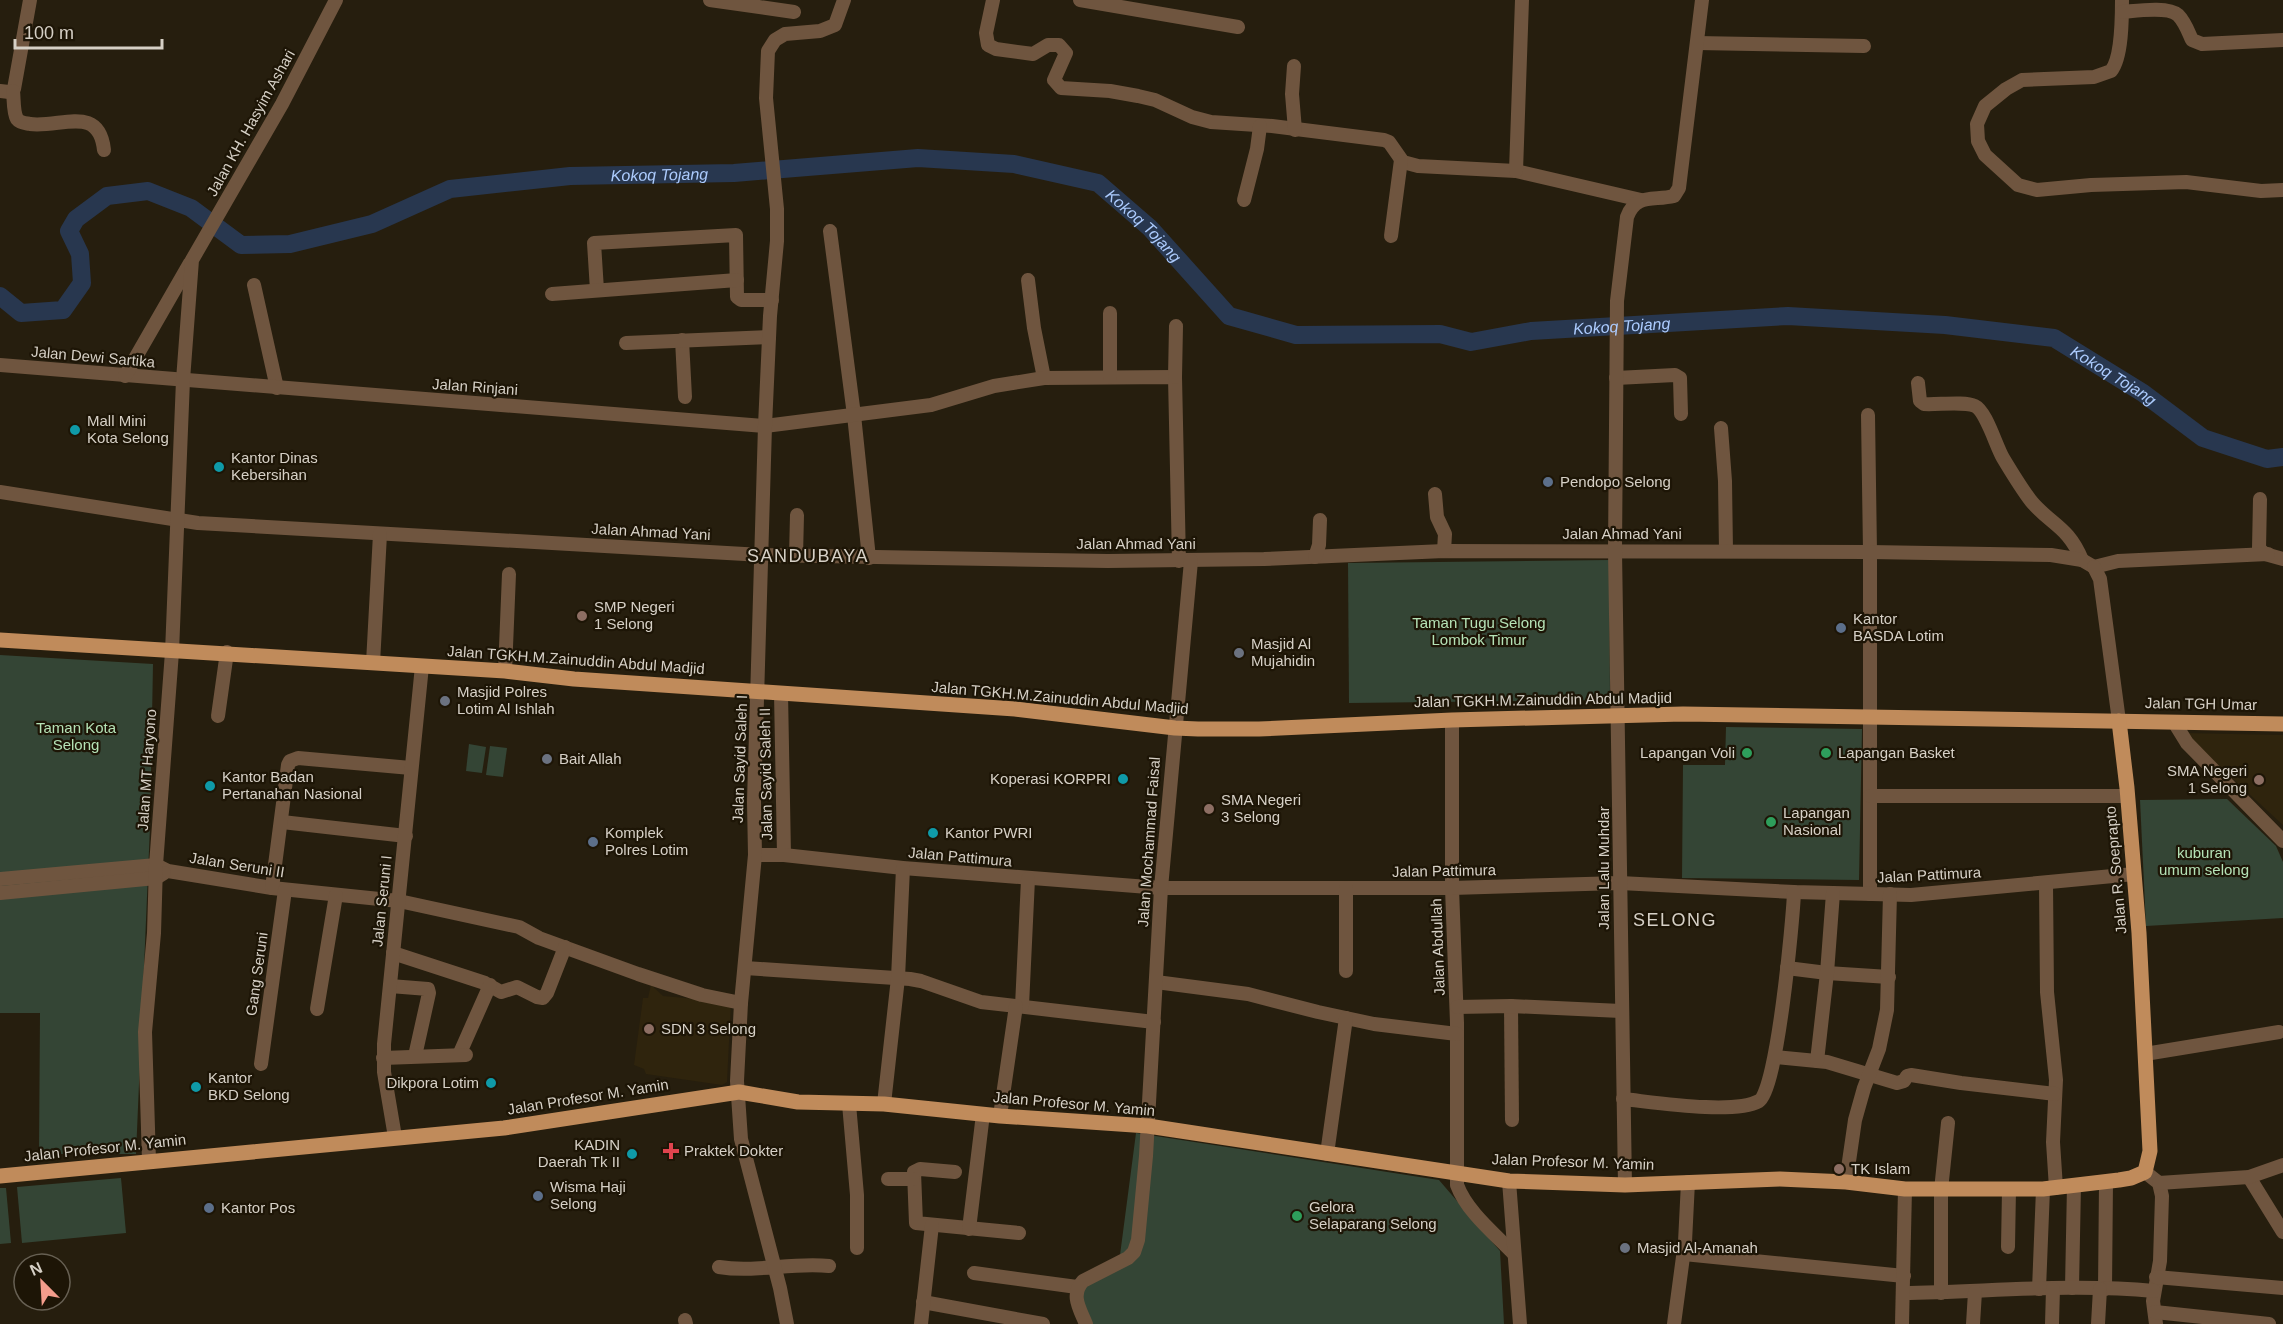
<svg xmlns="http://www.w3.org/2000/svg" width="2283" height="1324" viewBox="0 0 2283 1324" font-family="Arial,sans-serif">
  <rect width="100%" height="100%" fill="#261e0e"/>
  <g fill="#2f240d">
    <path d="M2183,733L2283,735V825Z"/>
    <path d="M651,985L663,996L731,1002L727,1082L722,1085L646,1074L644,1069L634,1065L643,998H648Z"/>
  </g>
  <g fill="#344535">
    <path d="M1609,560L1610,700L1349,703L1348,563Z"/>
    <path d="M0,655L153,664L150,827L136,1154H39L40,1013H0Z"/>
    <path d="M1726,727L1862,729L1859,880L1682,878L1683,765H1725Z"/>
    <path d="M469,744L486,747L482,773L466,771Z"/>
    <path d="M490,746L507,748L503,777L486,775Z"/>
    <path d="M2227,799L2276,846L2283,862V918L2146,926L2140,800Z"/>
    <path d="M1136,1133L1439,1180L1500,1251L1504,1324H1087L1072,1283L1120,1255Z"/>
    <path d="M121,1178L126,1233L22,1243L17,1187Z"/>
    <path d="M0,1188H6L11,1243L0,1244Z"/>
  </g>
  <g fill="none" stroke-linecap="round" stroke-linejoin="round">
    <path stroke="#28374f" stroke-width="18" id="s1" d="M0,296L21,313L63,310L82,283L80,254L69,231L76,219L107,196L148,191L191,208L241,245L290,244L372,224L450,189L570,176L734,173L918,158L1014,164L1098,183L1150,228L1229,316L1296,335L1440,334L1471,342L1531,331L1788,316L1945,325L2054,338L2143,393L2203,438L2267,459L2283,457"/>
    <g stroke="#6f553f" stroke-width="14">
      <path d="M710,0L794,12"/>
      <path d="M993,0L986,33L988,45L996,49L1033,54L1048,45H1059L1066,53L1054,80L1061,88L1110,91L1138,96L1155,100L1192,117L1211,122L1272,126L1384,140L1389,142L1403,162L1418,166L1516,171L1641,200"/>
      <path d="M1080,0L1238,27"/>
      <path d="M2122,0C2122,18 2122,58 2111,71L2094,77L2022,80L2006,89L1985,106L1977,124L1978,141L1985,155L2018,185L2037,190L2091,185L2186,182L2261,191L2283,190"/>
      <path d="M2122,12C2136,11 2168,6 2178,15C2185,22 2188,31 2192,40L2202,44L2283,40"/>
      <path d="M1697,43L1864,46"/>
      <path d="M1294,66L1292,94L1295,130"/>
      <path d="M0,91L9,92L14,89L30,0"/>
      <path d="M13,91C14,99 13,112 17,119C20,123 25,123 30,124C61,128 99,104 104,150"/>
      <path d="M1516,171L1522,0"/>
      <path d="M1244,200L1257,149L1260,126"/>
      <path d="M830,231L854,415L869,558"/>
      <path d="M1391,236L1401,160"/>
      <path d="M1028,280L1034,328L1044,378"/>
      <path d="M254,285L277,388"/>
      <path d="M597,290L594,243L736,235L737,297L741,300H772"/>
      <path d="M552,294L737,280"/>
      <path d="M682,340L685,397"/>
      <path d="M626,343L769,337"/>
      <path d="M0,365L765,426L931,405L994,386L1044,378L1175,377L1179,561"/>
      <path d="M125,376L190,263"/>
      <path d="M1110,377V313"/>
      <path d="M1175,377L1176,326"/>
      <path d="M1616,378L1675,375L1680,378L1681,414"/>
      <path d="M1918,383L1920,401L1924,404C1937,405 1964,401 1975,406C1986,411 1996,446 2003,458C2012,473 2021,488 2031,501C2051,525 2068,526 2082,560"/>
      <path d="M1868,415L1870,552V894"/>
      <path d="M1721,428L1725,481L1726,551"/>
      <path d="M0,492L198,523L762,555L1108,561L1264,559L1444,551L1870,552L2051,555L2082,560L2094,567"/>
      <path d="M1435,494L1437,517L1445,534L1444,551"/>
      <path d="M2260,499L2259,549L2265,554L2283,559"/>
      <path d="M796,556L797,515"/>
      <path d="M1315,557L1319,545L1320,520"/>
      <path d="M2094,567L2118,561L2268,554"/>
      <path d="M2094,567L2100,579L2119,721"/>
      <path d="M373,663L380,534"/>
      <path d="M505,671L509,574"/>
      <path d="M781,693L784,855"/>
      <path d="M218,716L227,652"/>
      <path d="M1452,720V888L1457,1023V1185C1467,1212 1495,1234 1514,1254"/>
      <path d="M2174,722L2187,743L2283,841"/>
      <path d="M1870,796H2128"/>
      <path d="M282,822L406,836"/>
      <path d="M755,855H784L903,868L1161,888H1452L1620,883L1794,892L1911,895L2134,874"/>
      <path d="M0,879L156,865L168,871L272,888L399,901L519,927L539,938L638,974L702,995L741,1003"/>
      <path d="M2046,884L2047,992L2056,1080L2053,1142L2056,1188"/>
      <path d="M272,888L288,765L290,761L298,758L411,768"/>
      <path d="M0,893L156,878L164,873"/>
      <path d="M393,953L485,983L501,992L517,987L537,997L543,998L547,993L565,947"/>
      <path d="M745,968L910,979L921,981L981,1002L1154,1022"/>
      <path d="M1787,968L1827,973L1889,977"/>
      <path d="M1346,971V888"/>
      <path d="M1156,982L1248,994L1318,1012L1374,1024L1457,1034"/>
      <path d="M390,986L428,989L429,993L415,1056"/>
      <path d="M1022,1006L1028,879"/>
      <path d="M1511,1006L1512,1120"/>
      <path d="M1457,1007L1511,1006L1621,1011"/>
      <path d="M317,1009L336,895"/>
      <path d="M2145,1054L2279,1032"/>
      <path d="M459,1055L490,985"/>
      <path d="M1775,1057L1827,1062L1897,1083L1904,1081L1907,1076L1911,1075L1961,1083L2055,1094"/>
      <path d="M383,1058L466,1055"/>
      <path d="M1817,1061L1827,973L1833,893"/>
      <path d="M261,1064L285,890"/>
      <path d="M1623,1099C1653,1102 1733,1115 1759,1101C1777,1091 1793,920 1794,892"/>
      <path d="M849,1104L857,1195V1248"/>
      <path d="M884,1104L898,978L903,868"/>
      <path d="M1000,1116L1016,1006"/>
      <path d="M395,1137L384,1072V1044L422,666"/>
      <path d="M1327,1154L1346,1018"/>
      <path d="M149,1161L145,1032L154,933L156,865L172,652L183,380L192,260L282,104L336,0"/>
      <path d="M955,1172L920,1169L914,1172L916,1223L1019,1233"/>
      <path d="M2145,1172L2159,1183L2162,1196L2160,1261L2153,1301L2156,1324"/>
      <path d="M2249,1177L2283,1232"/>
      <path d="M888,1179H913"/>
      <path d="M1509,1181L1520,1324"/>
      <path d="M1846,1182L1855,1120L1864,1088L1879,1049L1887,1010L1890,894"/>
      <path d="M2159,1183L2249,1177L2283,1165"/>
      <path d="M1625,1185L1615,551L1617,301L1627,217C1636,193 1653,201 1674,196L1679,188L1702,0"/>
      <path d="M969,1229L983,1114"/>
      <path d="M2008,1247L2009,1189"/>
      <path d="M1684,1254L1904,1276"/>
      <path d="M719,1267C755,1273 792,1262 829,1266"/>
      <path d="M974,1273L1077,1287"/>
      <path d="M2156,1277L2283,1288"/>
      <path d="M2072,1288L2074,1185"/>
      <path d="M2039,1289L2043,1189"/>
      <path d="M2105,1289L2106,1182"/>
      <path d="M1903,1293C1986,1292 2071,1283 2154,1291"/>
      <path d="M1941,1293V1190L1948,1123"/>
      <path d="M923,1302L1043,1324"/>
      <path d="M2155,1312L2269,1324"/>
      <path d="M685,1320L686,1324"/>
      <path d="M787,1324L780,1288L741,1139L737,1081L741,1003L755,855L754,802L765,426L770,316L777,241V209L766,98L768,51L775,40L785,34L820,31L835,25L844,0"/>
      <path d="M921,1324L932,1225"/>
      <path d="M1086,1324C1080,1309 1070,1295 1083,1281L1128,1258L1134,1252L1138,1240L1146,1156L1161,888L1191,561"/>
      <path d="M1674,1324L1685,1242L1688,1182"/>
      <path d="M1902,1324L1905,1189"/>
      <path d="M1973,1324L1975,1292"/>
      <path d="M2052,1324L2053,1289"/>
      <path d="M2098,1324L2100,1289"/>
    </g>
    <g stroke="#c08b5b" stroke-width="15">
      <path d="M0,640L505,671L574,679L1015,709L1175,728L1198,729H1259L1452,720L1683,714L2283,724"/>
      <path d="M0,1176L504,1128L739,1092L798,1102L884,1104L1000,1116L1148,1126L1509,1181L1625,1185L1780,1179L1846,1182L1905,1189H2043L2119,1180L2131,1178L2145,1172L2150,1151L2139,933L2127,788L2119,721"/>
    </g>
  </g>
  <g fill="#0f9aa8" stroke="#1d1506" stroke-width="2">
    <circle cx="75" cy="430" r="6"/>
    <circle cx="219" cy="467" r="6"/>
    <circle cx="1123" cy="779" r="6"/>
    <circle cx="210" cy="786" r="6"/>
    <circle cx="933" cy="833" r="6"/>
    <circle cx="491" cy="1083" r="6"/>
    <circle cx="196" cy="1087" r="6"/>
    <circle cx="632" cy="1154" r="6"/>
  </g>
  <g fill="#5c6f8a" stroke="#1d1506" stroke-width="2">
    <circle cx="1548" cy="482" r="6"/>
    <circle cx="1841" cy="628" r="6"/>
    <circle cx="593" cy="842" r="6"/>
    <circle cx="538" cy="1196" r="6"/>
    <circle cx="209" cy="1208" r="6"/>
  </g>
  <g fill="#8d6e63" stroke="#1d1506" stroke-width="2">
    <circle cx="582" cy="616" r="6"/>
    <circle cx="2259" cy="780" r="6"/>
    <circle cx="1209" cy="809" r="6"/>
    <circle cx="649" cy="1029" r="6"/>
    <circle cx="1839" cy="1169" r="6"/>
  </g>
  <g fill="#6b7280" stroke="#1d1506" stroke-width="2">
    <circle cx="1239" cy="653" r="6"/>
    <circle cx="445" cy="701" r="6"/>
    <circle cx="547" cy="759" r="6"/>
    <circle cx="1625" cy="1248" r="6"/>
  </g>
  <g fill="#2e9e5b" stroke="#1d1506" stroke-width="2">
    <circle cx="1747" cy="753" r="6"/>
    <circle cx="1826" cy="753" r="6"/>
    <circle cx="1771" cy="822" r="6"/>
    <circle cx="1297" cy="1216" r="6"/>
  </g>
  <path fill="#e0444e" stroke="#1d1506" stroke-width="2" d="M668 1142h6v6h6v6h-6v6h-6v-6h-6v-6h6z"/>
  <g text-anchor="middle" stroke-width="4.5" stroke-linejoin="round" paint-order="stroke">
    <g font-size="15" fill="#d6d0c6" stroke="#1d1506">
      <text transform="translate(251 123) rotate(-61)" y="5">Jalan KH. Hasyim Ashari</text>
      <text transform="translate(93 357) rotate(5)" y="5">Jalan Dewi Sartika</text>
      <text transform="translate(475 387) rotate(4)" y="5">Jalan Rinjani</text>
      <text transform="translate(651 532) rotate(3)" y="5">Jalan Ahmad Yani</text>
      <text x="1622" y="539">Jalan Ahmad Yani</text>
      <text x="1136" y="549">Jalan Ahmad Yani</text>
      <text transform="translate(576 660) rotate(4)" y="5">Jalan TGKH.M.Zainuddin Abdul Madjid</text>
      <text transform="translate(1060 698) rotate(5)" y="5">Jalan TGKH.M.Zainuddin Abdul Madjid</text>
      <text transform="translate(1543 700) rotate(-1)" y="5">Jalan TGKH.M.Zainuddin Abdul Madjid</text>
      <text transform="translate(2201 704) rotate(1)" y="5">Jalan TGH Umar</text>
      <text transform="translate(740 759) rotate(-88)" y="5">Jalan Sayid Saleh I</text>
      <text transform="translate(147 770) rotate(-86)" y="5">Jalan MT Haryono</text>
      <text transform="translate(766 774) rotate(-91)" y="5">Jalan Sayid Saleh II</text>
      <text transform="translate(1149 842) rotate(-86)" y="5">Jalan Mochammad Faisal</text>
      <text transform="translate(960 857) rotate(5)" y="5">Jalan Pattimura</text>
      <text transform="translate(237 865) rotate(9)" y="5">Jalan Seruni II</text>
      <text transform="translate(1604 868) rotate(-90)" y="5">Jalan Lalu Muhdar</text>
      <text transform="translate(2116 870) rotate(-95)" y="5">Jalan R. Soeprapto</text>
      <text transform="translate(1444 871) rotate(-1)" y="5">Jalan Pattimura</text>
      <text transform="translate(1929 875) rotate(-3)" y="5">Jalan Pattimura</text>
      <text transform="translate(382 901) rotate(-84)" y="5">Jalan Seruni I</text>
      <text transform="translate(1438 947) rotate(-92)" y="5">Jalan Abdullah</text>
      <text transform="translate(257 974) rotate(-82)" y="5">Gang Seruni</text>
      <text transform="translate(588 1097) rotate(-9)" y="5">Jalan Profesor M. Yamin</text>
      <text transform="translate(1074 1104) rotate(5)" y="5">Jalan Profesor M. Yamin</text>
      <text transform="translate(105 1148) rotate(-6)" y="5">Jalan Profesor M. Yamin</text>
      <text transform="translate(1573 1162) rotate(2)" y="5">Jalan Profesor M. Yamin</text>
    </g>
    <g font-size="15" fill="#d6d0c6" stroke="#1d1506" text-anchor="start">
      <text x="87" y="426">Mall Mini<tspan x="87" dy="17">Kota Selong</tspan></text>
      <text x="231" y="463">Kantor Dinas<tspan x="231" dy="17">Kebersihan</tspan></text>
      <text x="1560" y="487">Pendopo Selong</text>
      <text x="594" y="612">SMP Negeri<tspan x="594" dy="17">1 Selong</tspan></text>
      <text x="1853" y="624">Kantor<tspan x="1853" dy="17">BASDA Lotim</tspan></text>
      <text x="1251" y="649">Masjid Al<tspan x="1251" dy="17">Mujahidin</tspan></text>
      <text x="457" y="697">Masjid Polres<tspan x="457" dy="17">Lotim Al Ishlah</tspan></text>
      <text x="1735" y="758" text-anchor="end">Lapangan Voli</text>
      <text x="1838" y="758">Lapangan Basket</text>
      <text x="559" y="764">Bait Allah</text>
      <text x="2247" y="776" text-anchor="end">SMA Negeri<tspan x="2247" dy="17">1 Selong</tspan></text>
      <text x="222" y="782">Kantor Badan<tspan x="222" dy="17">Pertanahan Nasional</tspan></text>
      <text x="1111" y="784" text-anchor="end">Koperasi KORPRI</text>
      <text x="1221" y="805">SMA Negeri<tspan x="1221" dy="17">3 Selong</tspan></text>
      <text x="1783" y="818">Lapangan<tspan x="1783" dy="17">Nasional</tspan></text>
      <text x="605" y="838">Komplek<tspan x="605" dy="17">Polres Lotim</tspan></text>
      <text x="945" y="838">Kantor PWRI</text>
      <text x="661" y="1034">SDN 3 Selong</text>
      <text x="208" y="1083">Kantor<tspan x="208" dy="17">BKD Selong</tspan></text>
      <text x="479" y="1088" text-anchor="end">Dikpora Lotim</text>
      <text x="620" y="1150" text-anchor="end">KADIN<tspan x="620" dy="17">Daerah Tk II</tspan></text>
      <text x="684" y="1156">Praktek Dokter</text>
      <text x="1851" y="1174">TK Islam</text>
      <text x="550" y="1192">Wisma Haji<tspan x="550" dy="17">Selong</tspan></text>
      <text x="1309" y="1212">Gelora<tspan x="1309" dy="17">Selaparang Selong</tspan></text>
      <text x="221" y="1213">Kantor Pos</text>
      <text x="1637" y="1253">Masjid Al-Amanah</text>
    </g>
    <g font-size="15" fill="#b5e2b6" stroke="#1d1506">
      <text x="1479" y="628">Taman Tugu Selong<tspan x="1479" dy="17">Lombok Timur</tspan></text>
      <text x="76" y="733">Taman Kota<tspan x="76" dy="17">Selong</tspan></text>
      <text x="2204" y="858">kuburan<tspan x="2204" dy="17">umum selong</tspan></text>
    </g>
    <g font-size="16" font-style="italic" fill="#accbfd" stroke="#1d1506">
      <text dy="6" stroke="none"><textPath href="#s1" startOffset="788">Kokoq Tojang</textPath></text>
      <text dy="6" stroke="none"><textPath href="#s1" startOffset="1292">Kokoq Tojang</textPath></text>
      <text dy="6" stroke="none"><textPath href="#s1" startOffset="1814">Kokoq Tojang</textPath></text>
      <text dy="6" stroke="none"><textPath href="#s1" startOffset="2318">Kokoq Tojang</textPath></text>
    </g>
    <g font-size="18" letter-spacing="1.5" fill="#d6d0c6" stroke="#1d1506">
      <text x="808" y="562">SANDUBAYA</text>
      <text x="1675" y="926">SELONG</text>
    </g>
  </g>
  <g transform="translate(42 1282) rotate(336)"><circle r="28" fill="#1d1506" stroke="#676053" stroke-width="1.5"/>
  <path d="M0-4.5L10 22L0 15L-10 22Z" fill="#f49d8c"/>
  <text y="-9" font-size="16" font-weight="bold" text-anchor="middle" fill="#d6d0c6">N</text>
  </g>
  <path d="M15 39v9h147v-9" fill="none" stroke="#d6d0c6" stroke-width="3"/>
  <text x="24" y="39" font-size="18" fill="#d6d0c6" stroke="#1d1506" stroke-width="4.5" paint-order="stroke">100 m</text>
</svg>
